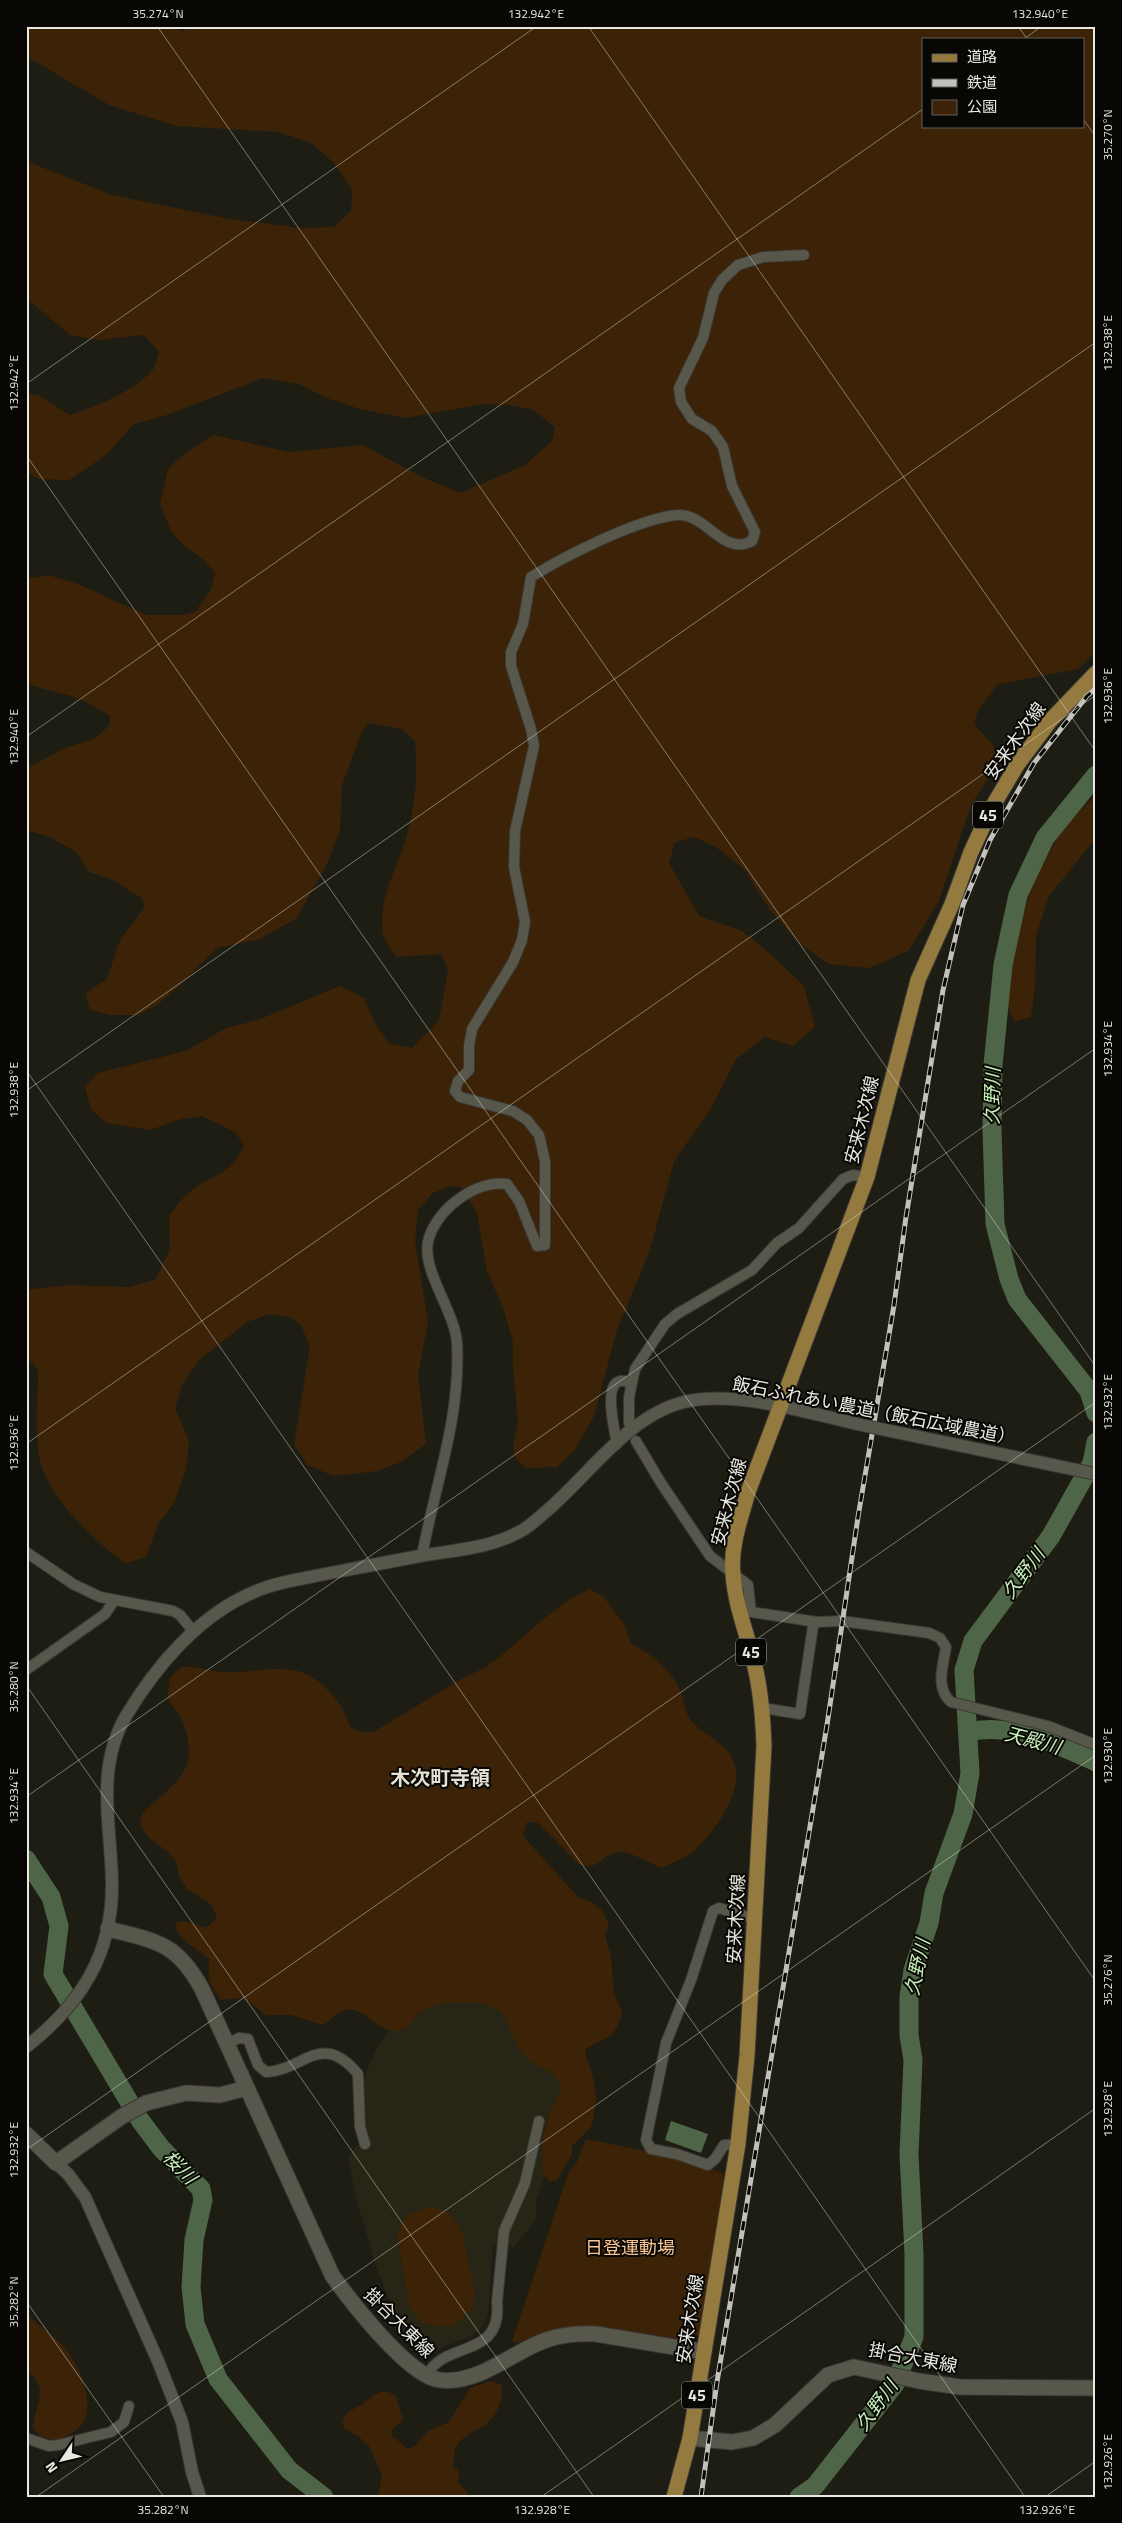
<svg xmlns="http://www.w3.org/2000/svg" width="1122" height="2523" viewBox="0 0 1122 2523" font-family="'Titillium Web','Noto Sans JP',sans-serif">
  <rect width="100%" height="100%" fill="#1e1d14"/>
  <path fill="#272515" d="M472,1986L573,2067L560,2133L536,2201V2220L514,2247L493,2244L488,2316L481,2328L472,2336L425,2354L407,2338L378,2273L354,2191L349,2157L364,2135L361,2105L365,2074L379,2044L420,1990Z"/>
  <g fill="#3c2307" fill-rule="evenodd">
    <path d="M26,26H170L182,31L200,26H1096V652L1078,669L998,684L978,710L974,724L992,744L999,761L971,805L938,903L908,951L869,968L829,964L800,944L770,910L744,869L716,847L694,837L675,842L669,863L699,916L742,931L767,951L804,986L815,1027L793,1046L765,1037L736,1059L710,1110L674,1161L650,1250L617,1330L594,1416L574,1451L557,1467L526,1468L515,1458L513,1448L518,1422L513,1367V1341L503,1308L487,1271L477,1213L461,1187L450,1186L433,1193L418,1210L415,1240L428,1322L418,1375L426,1444L401,1462L377,1471L334,1476L307,1465L294,1444L310,1347L301,1325L289,1317L269,1314L247,1322L199,1360L183,1383L175,1408L189,1441L186,1469L174,1503L158,1524L146,1557L126,1563C95,1543 44,1493 39,1455C35,1427 38,1398 38,1370L26,1356V1290L67,1285L130,1287L156,1279L170,1248L169,1216C176,1208 183,1196 192,1190C215,1172 230,1177 244,1145L235,1132L202,1116L181,1119L150,1130L107,1123L91,1110L85,1087L98,1073L186,1051L226,1028L258,1020L340,986L364,998L377,1027L390,1044L412,1048L439,1021L448,969L441,954L396,957C392,950 384,941 383,934C377,898 400,864 408,831C416,799 418,774 415,741L402,729L368,723L361,734L342,785L340,830L328,862L297,918L260,939L217,948L180,985L158,1004L138,1015H110L90,1010L86,993L107,979L120,940L144,908L143,899L111,879L89,872L76,852L50,837L26,830V769L65,748L94,739L110,725V716C95,706 81,698 64,694C51,690 39,689 26,683V579L48,575L78,584L146,615H182L195,612L211,590L215,573L203,559L183,545L171,531L160,504L168,469L179,458L213,435L289,452L362,445L424,478L461,493L525,465L552,441L555,427L533,410L509,405L484,404L405,418L360,409L327,398L299,384L263,378L164,416L134,424L106,455L69,480L39,479L26,472V394L38,395L70,415C97,406 132,392 152,371C156,366 157,358 159,352L144,335L98,340L70,335L26,298V161L112,195L230,219L300,228L334,227L351,211L352,189L333,162L311,143L279,132L177,126L109,105L26,56ZM923,39H1083V126H923Z"/>
    <path d="M1096,795V838L1049,896L1036,936L1035,988L1031,1017L1014,1021L1008,1007L1013,948L1033,882L1062,829Z"/>
    <path d="M589,1589L603,1596L624,1624L631,1644C650,1652 668,1668 679,1687C684,1697 683,1709 690,1719C701,1734 723,1741 732,1758C748,1787 716,1829 696,1849C688,1857 673,1862 662,1868C650,1863 634,1853 621,1852C603,1851 599,1873 579,1864L537,1822H527L523,1836L579,1898C597,1902 603,1909 609,1926L605,1935L611,1956L614,1994L622,2012C615,2041 607,2035 586,2049L585,2054L593,2076L596,2098L594,2115L591,2127L572,2146V2154L557,2181H549L542,2172L543,2139L550,2110L562,2090C554,2063 539,2073 525,2056C514,2044 511,2026 501,2013C489,1997 437,2001 422,2011C412,2018 409,2031 396,2031C376,2031 362,2005 345,2010C338,2012 330,2020 323,2025L291,2015H266L244,1998L221,2000L209,1981V1959C193,1945 186,1947 175,1927L177,1922L184,1921L206,1928L217,1918L212,1905L187,1889L179,1876L176,1861L167,1851L149,1838L140,1824L142,1814C173,1782 203,1773 182,1720C179,1713 169,1704 168,1697C168,1691 169,1684 170,1678L181,1667C196,1666 208,1671 223,1672C249,1674 285,1662 310,1676C322,1683 332,1693 340,1705C352,1724 344,1733 373,1732C402,1716 430,1697 458,1681C468,1675 480,1671 489,1665C523,1640 551,1607 589,1589Z"/>
    <path d="M586,2139L680,2158L722,2173L724,2176L701,2333L689,2340L585,2329L559,2328L516,2343L512,2341L569,2171L576,2164Z"/>
    <path d="M429,2207L449,2212L462,2230L475,2294L472,2308L456,2325L443,2327L422,2323L409,2306L397,2234C402,2217 413,2211 429,2207Z"/>
    <path d="M26,2314C39,2326 57,2337 67,2351C79,2366 92,2397 86,2417C82,2429 67,2436 57,2441L41,2437L33,2427C36,2403 50,2387 26,2370Z"/>
    <path d="M490,2381L501,2384C503,2391 503,2396 500,2403C491,2432 468,2427 456,2447C454,2452 454,2460 453,2466L459,2472L458,2482L471,2497H378L382,2476L369,2446L358,2436L345,2429L342,2421C347,2412 350,2411 359,2406C373,2398 379,2385 396,2396L403,2419L392,2430V2436L408,2449L415,2446L428,2431L449,2422L470,2388Z"/>
  </g>
  <path fill="#4e6647" d="M671,2121L708,2134L701,2153L665,2140Z"/>
  <g fill="none" stroke-linecap="round" stroke-linejoin="round">
    <g stroke="#4e6647" stroke-width="19">
      <path d="M1096,775L1045,838L1018,895L1003,965L993,1065L992,1130L995,1224L1009,1279L1017,1299L1089,1391L1096,1413"/>
      <path d="M968,1732C1012,1722 1057,1744 1096,1762"/>
      <path d="M26,1859L51,1897L59,1926L53,1974L140,2120L161,2148L201,2189L203,2200L194,2240L191,2287L195,2324L218,2379L289,2470L324,2497"/>
      <path d="M799,2497L815,2486L895,2384L914,2337V2254L909,2154L913,2060L909,2035V1997L913,1970L929,1923L934,1893L963,1814L970,1773L964,1670L973,1641L1051,1536L1092,1463L1096,1442"/>
    </g>
    <g stroke="#3a3833" stroke-width="12">
      <g id="minor">
        <path d="M629,1423V1397L635,1369L665,1324L677,1314L752,1270L777,1243L799,1228L843,1179L853,1175L867,1177"/>
        <path d="M636,1441L661,1483L710,1556L748,1585L751,1612L817,1622L842,1621L929,1633L940,1638L946,1647C943,1666 935,1688 951,1702L1048,1726L1096,1745"/>
        <path d="M617,1444C615,1432 603,1385 620,1381C623,1380 628,1382 631,1383"/>
        <path d="M26,1552L73,1584L100,1597L173,1611L180,1615L193,1631"/>
        <path d="M422,1556C435,1484 461,1418 457,1343C455,1312 422,1271 428,1242C434,1211 476,1179 507,1184L519,1201L537,1246L545,1245V1161L539,1135L527,1120L513,1111L460,1097L455,1091L458,1081L469,1070V1046L472,1029L513,962L522,940L525,922L514,867L515,831L534,746L531,729L511,666V652L523,624L531,577C565,556 639,518 678,515C706,513 723,557 752,541L755,532L732,486L723,447L712,431L692,419L681,402L679,388L703,338L714,293L722,280L738,265L763,257L804,255"/>
        <path d="M26,1670L105,1614L114,1601"/>
        <path d="M763,1708L800,1714L813,1626L817,1622"/>
        <path d="M227,2044L239,2038L248,2039L258,2065L266,2072C305,2070 321,2030 358,2074L360,2127L365,2144"/>
        <path d="M738,2144L724,2145L715,2159L708,2165L677,2154L651,2149L646,2140L666,2043L691,1980L713,1911L719,1908L754,1919"/>
        <path d="M427,2376C442,2340 503,2360 497,2302L504,2231L525,2183L539,2121"/>
        <path d="M26,2438L49,2446L58,2445L111,2432L124,2422L129,2406"/>
      </g>
    </g>
    <g stroke="#3a3833" stroke-width="14">
      <g id="tertiary">
        <path d="M26,2047C81,2004 113,1954 112,1882C111,1825 95,1769 126,1716C156,1666 199,1615 254,1592C277,1582 301,1579 325,1574C357,1568 388,1562 420,1556C454,1550 488,1549 519,1532C528,1528 536,1520 543,1514C587,1478 627,1416 684,1402C736,1390 805,1412 857,1424"/>
        <path d="M56,2163L68,2174L85,2197L158,2361L182,2422L192,2472L200,2497"/>
      </g>
    </g>
    <g stroke="#3a3833" stroke-width="17">
      <g id="secondary">
        <path d="M108,1929C157,1941 177,1943 202,1989L332,2275C351,2302 404,2370 435,2379C450,2383 469,2378 483,2372C529,2350 541,2332 596,2334L704,2352"/>
        <path d="M26,2134L56,2163L121,2117L146,2103L186,2093L220,2095L247,2088"/>
        <path d="M690,2438L732,2442L753,2438L775,2425L828,2375L854,2367L919,2381L960,2387L1096,2388"/>
      </g>
    </g>
    <g stroke="#3a3833" stroke-width="17">
      <path id="primary" d="M674,2497L690,2438L738,2144L747,2056L764,1746C763,1717 761,1690 754,1663C747,1633 735,1605 733,1574C730,1546 741,1518 748,1492L867,1177L918,980L952,904L971,852L991,809L1017,765L1050,721L1096,673"/>
    </g>
    <use href="#minor" stroke="#58574c" stroke-width="10"/>
    <use href="#tertiary" stroke="#58574c" stroke-width="12"/>
    <use href="#secondary" stroke="#58574c" stroke-width="15"/>
    <use href="#primary" stroke="#947a3e" stroke-width="15"/>
    <g stroke="#c2c1bb" stroke-width="5">
      <path id="rail" d="M701,2497L717,2382L827,1725L858,1517L894,1305L906,1217L943,990L963,905L990,840L1034,763L1087,696L1096,688"/>
    </g>
    <use href="#rail" stroke="#080704" stroke-width="3" stroke-dasharray="9" stroke-linecap="butt"/>
    <g stroke="#3a3833" stroke-width="14" stroke-linecap="butt">
      <path id="tertiary-bridge" d="M857,1424L1096,1474"/>
    </g>
    <use href="#tertiary-bridge" stroke="#58574c" stroke-width="12"/>
  </g>
  <path fill="none" stroke="#e9e8e2" stroke-width="1" stroke-opacity="0.45" d="M157,26L1096,1367M588,26L1096,752M1018,26L1027,39M26,31L33,26M1024,39L1042,26M1083,119L1096,137M26,384L537,26M26,455L1096,1982M26,737L923,109M26,1070L1025,2497M26,1091L1096,342M26,1444L1096,695M26,1685L594,2497M26,1797L1096,1048M26,2150L1096,1402M26,2301L164,2497M36,2497L1096,1755M541,2497L1096,2108M1045,2497L1096,2461"/>
  <g text-anchor="middle" stroke-width="4" stroke-linejoin="round" paint-order="stroke">
    <g fill="#080704" stroke="#a6a49f" stroke-width="1">
      <rect x="973" y="801.5" width="30" height="27" rx="4"/>
      <rect x="736" y="1638.5" width="30" height="27" rx="4"/>
      <rect x="682" y="2381.5" width="30" height="27" rx="4"/>
    </g>
    <g font-size="16" font-weight="bold" fill="#e9e8e2">
      <text x="988" y="821">45</text>
      <text x="751" y="1658">45</text>
      <text x="697" y="2401">45</text>
    </g>
    <g font-size="18" fill="#e9e8e2" stroke="#080704">
      <text transform="translate(1015 741) rotate(-54)" y="6">安来木次線</text>
      <text transform="translate(862 1120) rotate(-76)" y="6">安来木次線</text>
      <text transform="translate(874 1411) rotate(11)" y="6">飯石ふれあい農道（飯石広域農道）</text>
      <text transform="translate(729 1502) rotate(-75)" y="6">安来木次線</text>
      <text transform="translate(736 1919) rotate(-87)" y="6">安来木次線</text>
      <text transform="translate(690 2319) rotate(-81)" y="6">安来木次線</text>
      <text transform="translate(399 2323) rotate(45)" y="6">掛合大東線</text>
      <text transform="translate(913 2358) rotate(11)" y="6">掛合大東線</text>
    </g>
    <g font-size="18" fill="#f9c595" stroke="#080704">
      <text x="630" y="2254">日登運動場</text>
    </g>
    <g font-size="19" font-style="italic" fill="#c6f1ba" stroke="#080704">
      <text transform="translate(992 1096) rotate(-89)" y="7">久野川</text>
      <text transform="translate(1023 1573) rotate(-53)" y="7">久野川</text>
      <text transform="translate(1033 1740) rotate(15)" y="7">天殿川</text>
      <text transform="translate(917 1967) rotate(-78)" y="7">久野川</text>
      <text transform="translate(180 2167) rotate(46)" y="7">桜川</text>
      <text transform="translate(876 2405) rotate(-54)" y="7">久野川</text>
    </g>
    <g font-size="20" font-weight="bold" fill="#e2e1d4" stroke="#080704">
      <text x="440" y="1785">木次町寺領</text>
    </g>
  </g>
  <rect width="1122" height="2523" fill="none" stroke="#080704" stroke-width="55"/>
  <rect x="922" y="38" width="162" height="90" fill="#080704" stroke="#62615d"/>
  <rect x="932" y="54" width="25" height="8" fill="#947a3e" stroke="#62615d"/>
  <text x="967" y="62" font-size="15" fill="#e9e8e2">道路</text>
  <rect x="932" y="79" width="25" height="8" fill="#c2c1bb" stroke="#62615d"/>
  <text x="967" y="88" font-size="15" fill="#e9e8e2">鉄道</text>
  <rect x="932" y="100" width="25" height="15" fill="#3c2307" stroke="#62615d"/>
  <text x="967" y="112" font-size="15" fill="#e9e8e2">公園</text>
  <g transform="translate(62 2460) rotate(235)" stroke="#080704" stroke-width="4" paint-order="stroke">
  <path d="M0-4L9 19L0 12L-9 19Z" fill="#e9e8e2"/>
  <text y="-8" font-size="14" font-weight="bold" text-anchor="middle" fill="#e9e8e2">N</text>
  </g>
  <rect x="28" y="28" width="1066" height="2468" fill="none" stroke="#e9e8e2" stroke-width="2"/>
  <g font-size="12" text-anchor="middle" fill="#e9e8e2">
    <text x="158" y="18">35.274°N</text>
    <text x="536" y="18">132.942°E</text>
    <text x="1040" y="18">132.940°E</text>
    <text transform="translate(1108 135) rotate(-90)" y="4">35.270°N</text>
    <text transform="translate(1108 343) rotate(-90)" y="4">132.938°E</text>
    <text transform="translate(14 383) rotate(-90)" y="4">132.942°E</text>
    <text transform="translate(1108 696) rotate(-90)" y="4">132.936°E</text>
    <text transform="translate(14 737) rotate(-90)" y="4">132.940°E</text>
    <text transform="translate(1108 1049) rotate(-90)" y="4">132.934°E</text>
    <text transform="translate(14 1090) rotate(-90)" y="4">132.938°E</text>
    <text transform="translate(1108 1402) rotate(-90)" y="4">132.932°E</text>
    <text transform="translate(14 1443) rotate(-90)" y="4">132.936°E</text>
    <text transform="translate(14 1687) rotate(-90)" y="4">35.280°N</text>
    <text transform="translate(1108 1756) rotate(-90)" y="4">132.930°E</text>
    <text transform="translate(14 1796) rotate(-90)" y="4">132.934°E</text>
    <text transform="translate(1108 1980) rotate(-90)" y="4">35.276°N</text>
    <text transform="translate(1108 2109) rotate(-90)" y="4">132.928°E</text>
    <text transform="translate(14 2150) rotate(-90)" y="4">132.932°E</text>
    <text transform="translate(14 2302) rotate(-90)" y="4">35.282°N</text>
    <text transform="translate(1108 2462) rotate(-90)" y="4">132.926°E</text>
    <text x="163" y="2514">35.282°N</text>
    <text x="542" y="2514">132.928°E</text>
    <text x="1047" y="2514">132.926°E</text>
  </g>
</svg>
